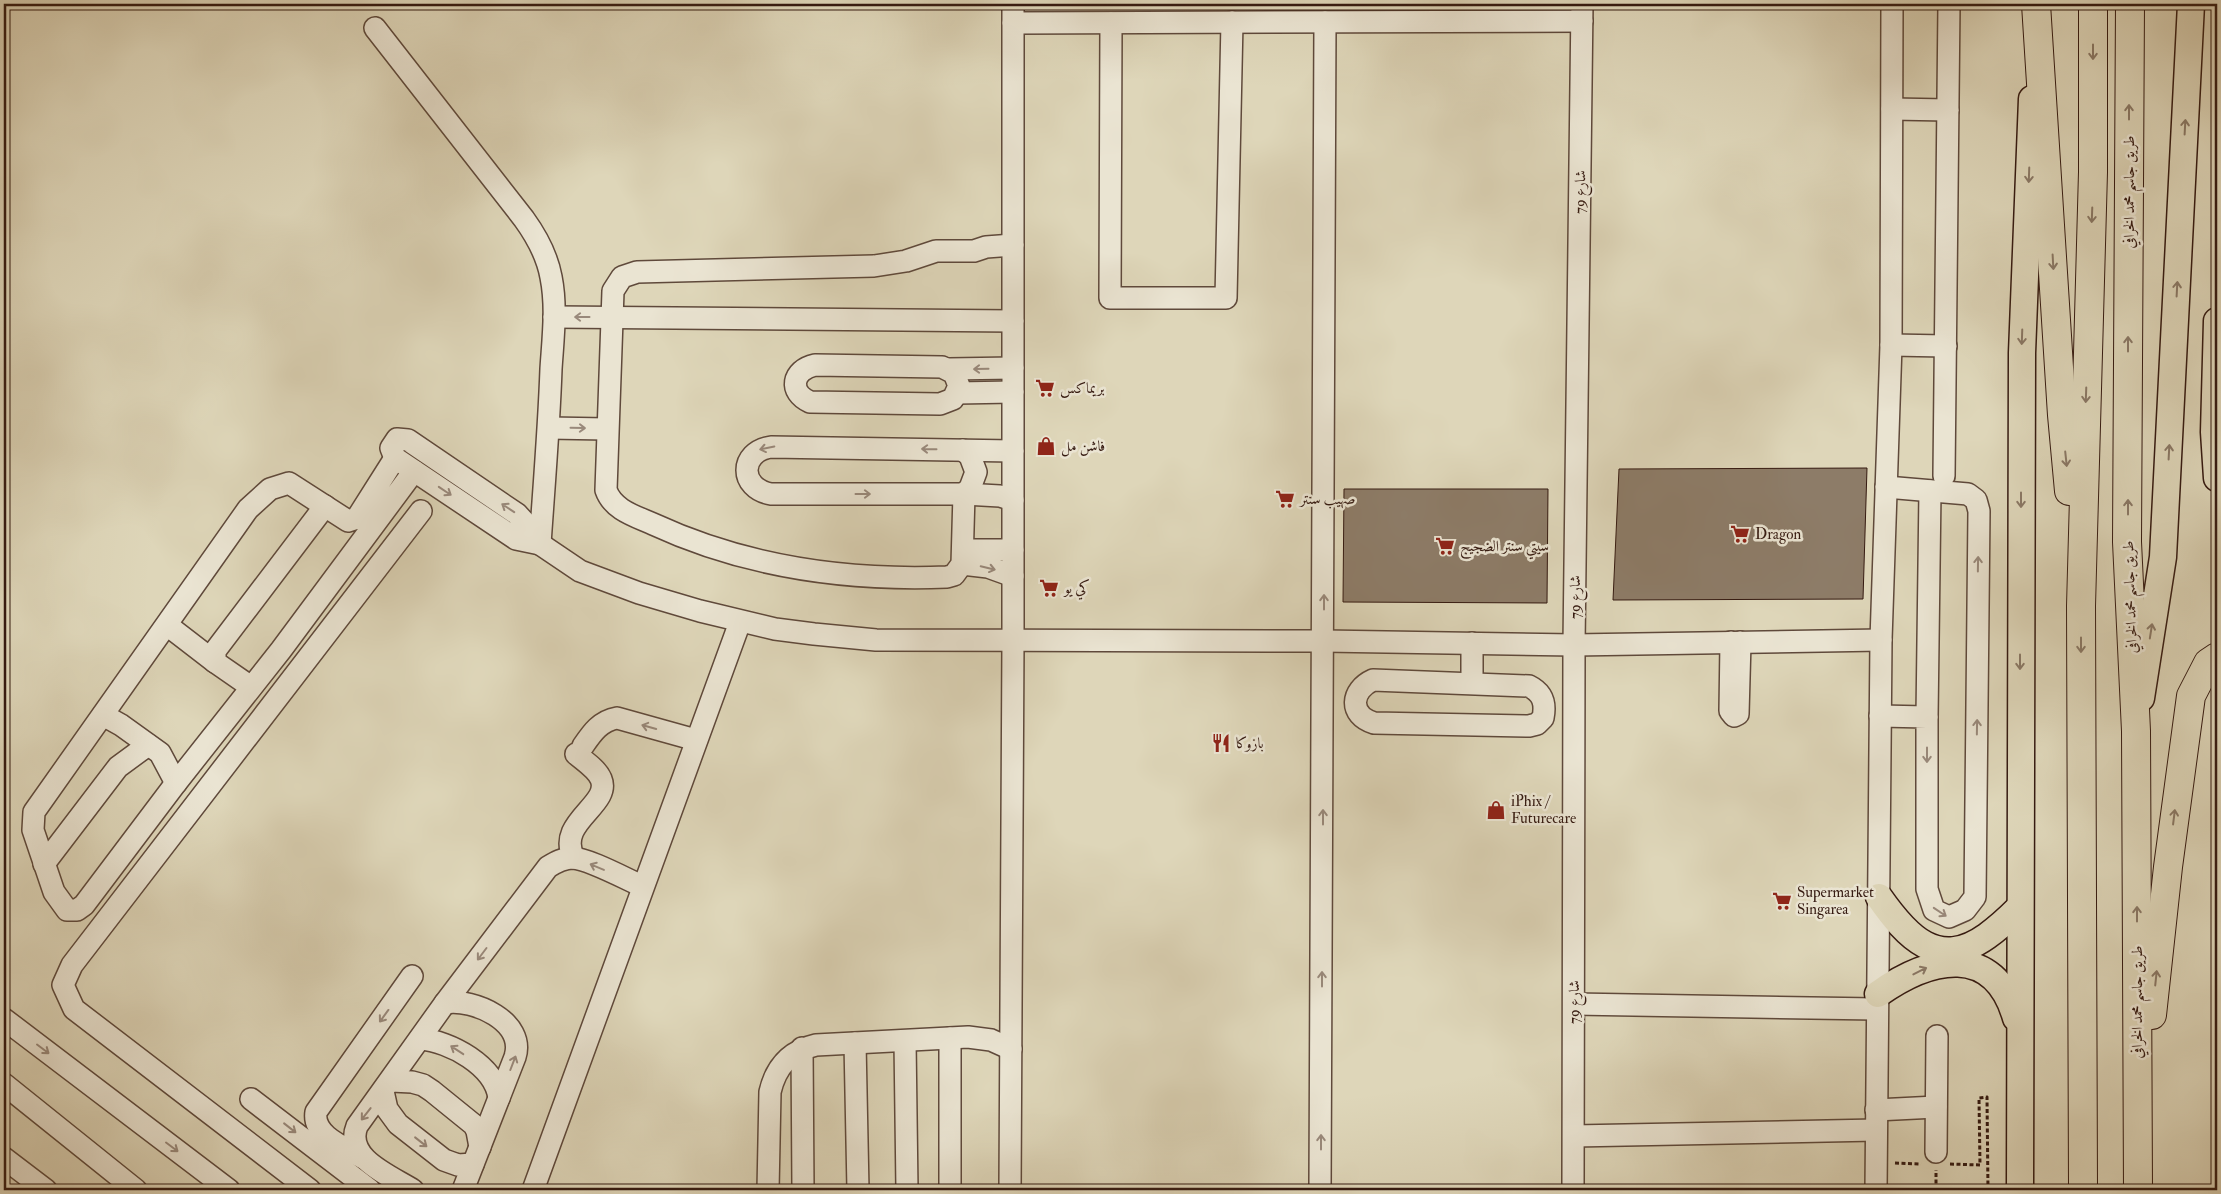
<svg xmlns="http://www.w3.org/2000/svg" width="2221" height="1194" viewBox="0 0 2221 1194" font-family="'IM FELL Double Pica',Amiri,serif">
  <rect width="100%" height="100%" fill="#ded6b9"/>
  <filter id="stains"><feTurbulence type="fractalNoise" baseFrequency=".004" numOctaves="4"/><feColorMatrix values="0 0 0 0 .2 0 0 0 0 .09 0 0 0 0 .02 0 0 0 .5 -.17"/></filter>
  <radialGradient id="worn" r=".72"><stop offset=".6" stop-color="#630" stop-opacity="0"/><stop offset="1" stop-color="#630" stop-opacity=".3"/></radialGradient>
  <g fill="#8d7c68" stroke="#351a11">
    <path d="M1867,468L1863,599L1613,600L1619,469Z"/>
    <path d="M1344,489H1548L1547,603L1343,602Z"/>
  </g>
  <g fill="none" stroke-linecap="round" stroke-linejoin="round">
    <g stroke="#5f493b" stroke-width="24">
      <g id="minor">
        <path d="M1013,23L1582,21"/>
        <path d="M1111,23L1110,298H1226L1232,22"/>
        <path d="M375,28L524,219C537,237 547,255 551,277C557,307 553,338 551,369C549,427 544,486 540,544"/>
        <path d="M1892,109L1948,110"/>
        <path d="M554,317L1013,321"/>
        <path d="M1891,345L1946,346"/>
        <path d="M815,365L942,367L954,373L959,386L953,399L940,404L810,402C788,392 792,370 815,365Z"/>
        <path d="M949,369L1013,368"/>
        <path d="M957,393L1013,392"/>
        <path d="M549,428L607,429"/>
        <path d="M963,450L970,456L976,472L970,488L964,494L962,564L954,575L947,577C846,581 746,567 653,524C635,516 613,510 606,490L613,291L622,277L637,272L874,266L906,261L936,251H974L986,247L1013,245"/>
        <path d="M395,458L357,518L348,521L289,483L270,489L248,509L34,812L33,830L54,892L67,910H77L84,905L176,783L281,650L414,471"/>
        <path d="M1944,476L1949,4"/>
        <path d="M1013,500L1000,496L964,494H771C739,488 739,452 771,447L1013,451"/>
        <path d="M540,544L516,539L395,458L391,448L397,439L408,440L517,514L530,528L540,544L580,571L639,593L700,611L775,629L814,634L876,640L1324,641L1574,645L1881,640"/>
        <path d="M963,550H1013"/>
        <path d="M962,564L988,567L1013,576"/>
        <path d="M167,625L215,662"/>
        <path d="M1731,642L1730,711L1734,716L1738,714L1740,642"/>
        <path d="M1373,680L1529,686C1543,693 1546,703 1543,718L1537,724L1529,726L1374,723C1348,715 1351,690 1373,680Z"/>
        <path d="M1472,683V643"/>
        <path d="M251,687L215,662V651L325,506"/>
        <path d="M103,715L121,725L160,753L176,783"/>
        <path d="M1880,716L1927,717V889L1934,910L1949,917L1965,910L1975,897L1979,511L1976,500L1968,494L1886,487"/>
        <path d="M1927,717L1930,491"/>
        <path d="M583,746C592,733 600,721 617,718L696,740"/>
        <path d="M574,858C555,822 612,805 601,779C597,769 584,761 576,754"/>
        <path d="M44,864L118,767L148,745"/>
        <path d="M445,1003C474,998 526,1022 515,1057L463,1190"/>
        <path d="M1574,1004L1876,1009"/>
        <path d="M4,1019L229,1190"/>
        <path d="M420,1039C450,1041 495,1066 499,1098"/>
        <path d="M905,1041L907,1190"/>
        <path d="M855,1043L858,1190"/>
        <path d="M802,1048L803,1190"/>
        <path d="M391,1081L412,1082L423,1085L432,1091L474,1125L477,1131L480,1147"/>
        <path d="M4,1084L136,1190"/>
        <path d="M383,1091L387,1109L398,1124L444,1160L458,1165L473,1164"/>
        <path d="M251,1099L370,1190"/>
        <path d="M1876,1110L1936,1107"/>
        <path d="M1574,1136L1876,1130"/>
        <path d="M1936,1152L1937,1036"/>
        <path d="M4,1158L46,1190"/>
        <path d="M363,1158C346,1148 312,1136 316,1112L412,976"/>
        <path d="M310,1190L74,1009L63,985L72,965L421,511"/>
        <path d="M413,1190C391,1176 344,1158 357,1126L445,1003L548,867C556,862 563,858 573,858C589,859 626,879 642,886"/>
        <path d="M533,1190L740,622"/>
        <path d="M768,1190L770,1092C776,1066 790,1051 816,1045L968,1037L991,1040L1011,1049"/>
        <path d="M950,1190V1038"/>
        <path d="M1010,1190L1013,640V4"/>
        <path d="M1320,1190L1325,22"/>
        <path d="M1573,1190L1574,645L1582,4"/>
        <path d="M1876,1190L1881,640L1891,345L1892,4"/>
      </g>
    </g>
    <g stroke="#351a11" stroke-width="29">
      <g id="major">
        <path d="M2217,321L2214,432L2217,478"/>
        <path d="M2141,698L2163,557L2191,4"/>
        <path d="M1879,897C1907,937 1938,971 1987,936C1998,928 2009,918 2019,908"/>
        <path d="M1878,994C1929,958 1994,941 2016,1018"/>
        <path d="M2020,1190L2022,353L2032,99"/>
      </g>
    </g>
    <g stroke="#351a11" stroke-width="30">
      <g id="highway">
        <path d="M2036,4L2062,415L2069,491"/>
        <path d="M2130,4L2127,542L2136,731L2138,1190"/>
        <path d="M2152,1015L2168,867L2191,696L2208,663L2217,657"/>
        <path d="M2083,1190L2081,606L2093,172V4"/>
      </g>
    </g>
    <g stroke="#351a11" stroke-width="3" stroke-dasharray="4 2.5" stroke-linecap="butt">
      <path d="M1895,1163L1921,1164"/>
      <path d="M1950,1164L1980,1165L1979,1098L1987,1097L1988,1190"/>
      <path d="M1936,1190V1170"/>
    </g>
    <use href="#minor" stroke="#eae4d2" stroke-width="21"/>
    <use href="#major" stroke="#ded6b9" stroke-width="26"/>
    <use href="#highway" stroke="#ded6b9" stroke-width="28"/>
  </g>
  <defs><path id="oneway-shaft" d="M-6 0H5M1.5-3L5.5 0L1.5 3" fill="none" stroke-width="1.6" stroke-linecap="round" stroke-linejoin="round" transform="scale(1.25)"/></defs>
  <g stroke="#8a7865">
    <use href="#oneway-shaft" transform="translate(2093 52) rotate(90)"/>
    <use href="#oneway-shaft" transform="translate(2129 112) rotate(-90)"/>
    <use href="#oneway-shaft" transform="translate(2185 127) rotate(-87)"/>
    <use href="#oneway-shaft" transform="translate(2029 175) rotate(92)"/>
    <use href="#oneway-shaft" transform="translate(2092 215) rotate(92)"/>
    <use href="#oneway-shaft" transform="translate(2053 262) rotate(87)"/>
    <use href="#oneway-shaft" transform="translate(2177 289) rotate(-87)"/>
    <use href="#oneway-shaft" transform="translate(2022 337) rotate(92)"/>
    <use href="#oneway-shaft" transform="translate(2128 344) rotate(-90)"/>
    <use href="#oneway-shaft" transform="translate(2086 395) rotate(92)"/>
    <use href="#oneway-shaft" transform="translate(2169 452) rotate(-87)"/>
    <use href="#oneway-shaft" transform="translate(2066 459) rotate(84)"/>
    <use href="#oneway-shaft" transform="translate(2021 500) rotate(90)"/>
    <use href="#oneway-shaft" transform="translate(2128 507) rotate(-90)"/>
    <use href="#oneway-shaft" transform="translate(2151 631) rotate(-81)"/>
    <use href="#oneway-shaft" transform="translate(2081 645) rotate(90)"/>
    <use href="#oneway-shaft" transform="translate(2020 662) rotate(90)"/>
    <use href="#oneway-shaft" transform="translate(2174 817) rotate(-83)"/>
    <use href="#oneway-shaft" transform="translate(2137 914) rotate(-90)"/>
    <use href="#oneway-shaft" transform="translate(1920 971) rotate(-27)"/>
    <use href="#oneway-shaft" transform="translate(2156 978) rotate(-84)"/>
  </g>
  <g stroke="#99897b">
    <use href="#oneway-shaft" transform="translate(582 317) rotate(-180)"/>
    <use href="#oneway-shaft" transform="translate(981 369) rotate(179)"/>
    <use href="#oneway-shaft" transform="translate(578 428) rotate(1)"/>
    <use href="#oneway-shaft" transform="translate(767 448) rotate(168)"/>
    <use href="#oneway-shaft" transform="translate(929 449) rotate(-179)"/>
    <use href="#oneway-shaft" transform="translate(445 491) rotate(34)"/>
    <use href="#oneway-shaft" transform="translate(863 494)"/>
    <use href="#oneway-shaft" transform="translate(508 508) rotate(-146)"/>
    <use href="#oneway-shaft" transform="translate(1978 564) rotate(-89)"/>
    <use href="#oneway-shaft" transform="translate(988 568) rotate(13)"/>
    <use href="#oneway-shaft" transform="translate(1324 602) rotate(-90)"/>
    <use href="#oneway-shaft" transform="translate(649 727) rotate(-164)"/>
    <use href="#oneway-shaft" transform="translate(1977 727) rotate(-89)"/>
    <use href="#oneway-shaft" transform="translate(1927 755) rotate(90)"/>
    <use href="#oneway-shaft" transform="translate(1323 817) rotate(-90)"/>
    <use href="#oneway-shaft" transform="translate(597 867) rotate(-157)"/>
    <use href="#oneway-shaft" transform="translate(1940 912) rotate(34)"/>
    <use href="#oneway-shaft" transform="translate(482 954) rotate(127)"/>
    <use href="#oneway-shaft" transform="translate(1322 979) rotate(-90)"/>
    <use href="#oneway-shaft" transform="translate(384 1016) rotate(126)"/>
    <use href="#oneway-shaft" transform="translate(43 1049) rotate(37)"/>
    <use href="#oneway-shaft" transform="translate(457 1050) rotate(-147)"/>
    <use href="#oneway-shaft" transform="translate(513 1063) rotate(-69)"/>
    <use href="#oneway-shaft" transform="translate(366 1114) rotate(128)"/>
    <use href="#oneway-shaft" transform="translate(290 1128) rotate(38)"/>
    <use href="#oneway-shaft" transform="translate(421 1142) rotate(38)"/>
    <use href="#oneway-shaft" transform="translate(1321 1142) rotate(-90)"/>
    <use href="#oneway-shaft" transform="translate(172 1147) rotate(37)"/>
  </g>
  <defs>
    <g id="supermarket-bare" transform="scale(1.5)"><path d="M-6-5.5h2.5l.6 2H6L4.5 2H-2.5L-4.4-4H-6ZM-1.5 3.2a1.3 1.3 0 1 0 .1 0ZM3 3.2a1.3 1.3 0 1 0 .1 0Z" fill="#8f2418" stroke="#eae4d2" stroke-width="2.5" paint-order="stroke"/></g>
    <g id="shop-bare" transform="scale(1.5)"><path d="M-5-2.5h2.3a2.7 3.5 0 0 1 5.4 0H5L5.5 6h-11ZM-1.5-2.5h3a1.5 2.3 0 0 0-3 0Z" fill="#8f2418" stroke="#eae4d2" stroke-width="2.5" paint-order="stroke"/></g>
    <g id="restaurant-bare" transform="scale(1.5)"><path d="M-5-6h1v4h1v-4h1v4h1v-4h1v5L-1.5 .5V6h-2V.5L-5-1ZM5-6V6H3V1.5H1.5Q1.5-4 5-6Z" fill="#8f2418" stroke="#eae4d2" stroke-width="2.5" paint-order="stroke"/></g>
  </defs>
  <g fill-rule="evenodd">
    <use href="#supermarket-bare" x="1045" y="388"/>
    <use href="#shop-bare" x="1046" y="446"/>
    <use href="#supermarket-bare" x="1285" y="499"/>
    <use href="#supermarket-bare" x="1740" y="534"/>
    <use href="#supermarket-bare" x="1445" y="546"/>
    <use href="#supermarket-bare" x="1049" y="588"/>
    <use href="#restaurant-bare" x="1221" y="743"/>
    <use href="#shop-bare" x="1496" y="810"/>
    <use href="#supermarket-bare" x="1782" y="901"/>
  </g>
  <g text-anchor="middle" stroke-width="5" stroke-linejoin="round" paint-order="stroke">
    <g font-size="15" fill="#351a11" stroke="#eae4d2">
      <text transform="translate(1580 192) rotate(-89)" y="5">شارع 79</text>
      <text transform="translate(2129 192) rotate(-90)" y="5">طريق جاسم محمد الخرافي</text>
      <text transform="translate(1575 597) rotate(-90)" y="5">شارع 79</text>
      <text transform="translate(2130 597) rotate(-92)" y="5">طريق جاسم محمد الخرافي</text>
      <text transform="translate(1574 1002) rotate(-90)" y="5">شارع 79</text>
      <text transform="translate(2137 1002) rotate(-90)" y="5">طريق جاسم محمد الخرافي</text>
    </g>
    <g font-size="15" fill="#351a11" stroke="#eae4d2" text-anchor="start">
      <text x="1060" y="393">بريماكس</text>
      <text x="1061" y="451">فاشن مل</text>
      <text x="1300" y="504">صهيب سنتر</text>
      <text x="1755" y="539">Dragon</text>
      <text x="1460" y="551">سيتي سنتر الضجيج</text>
      <text x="1064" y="593">كي يو</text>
      <text x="1236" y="748">بازوكا</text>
      <text x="1511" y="806">iPhix /<tspan x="1511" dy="17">Futurecare</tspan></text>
      <text x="1797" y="897">Supermarket<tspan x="1797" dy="17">Singarea</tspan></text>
    </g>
  </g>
  <rect width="2221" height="1194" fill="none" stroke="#ded6b9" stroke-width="20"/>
  <rect x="5" y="5" width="2211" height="1184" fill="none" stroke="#351a11" stroke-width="2.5"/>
  <rect x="10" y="10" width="2201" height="1174" fill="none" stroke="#351a11"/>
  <rect width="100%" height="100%" filter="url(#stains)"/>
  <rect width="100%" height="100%" fill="url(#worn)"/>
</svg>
